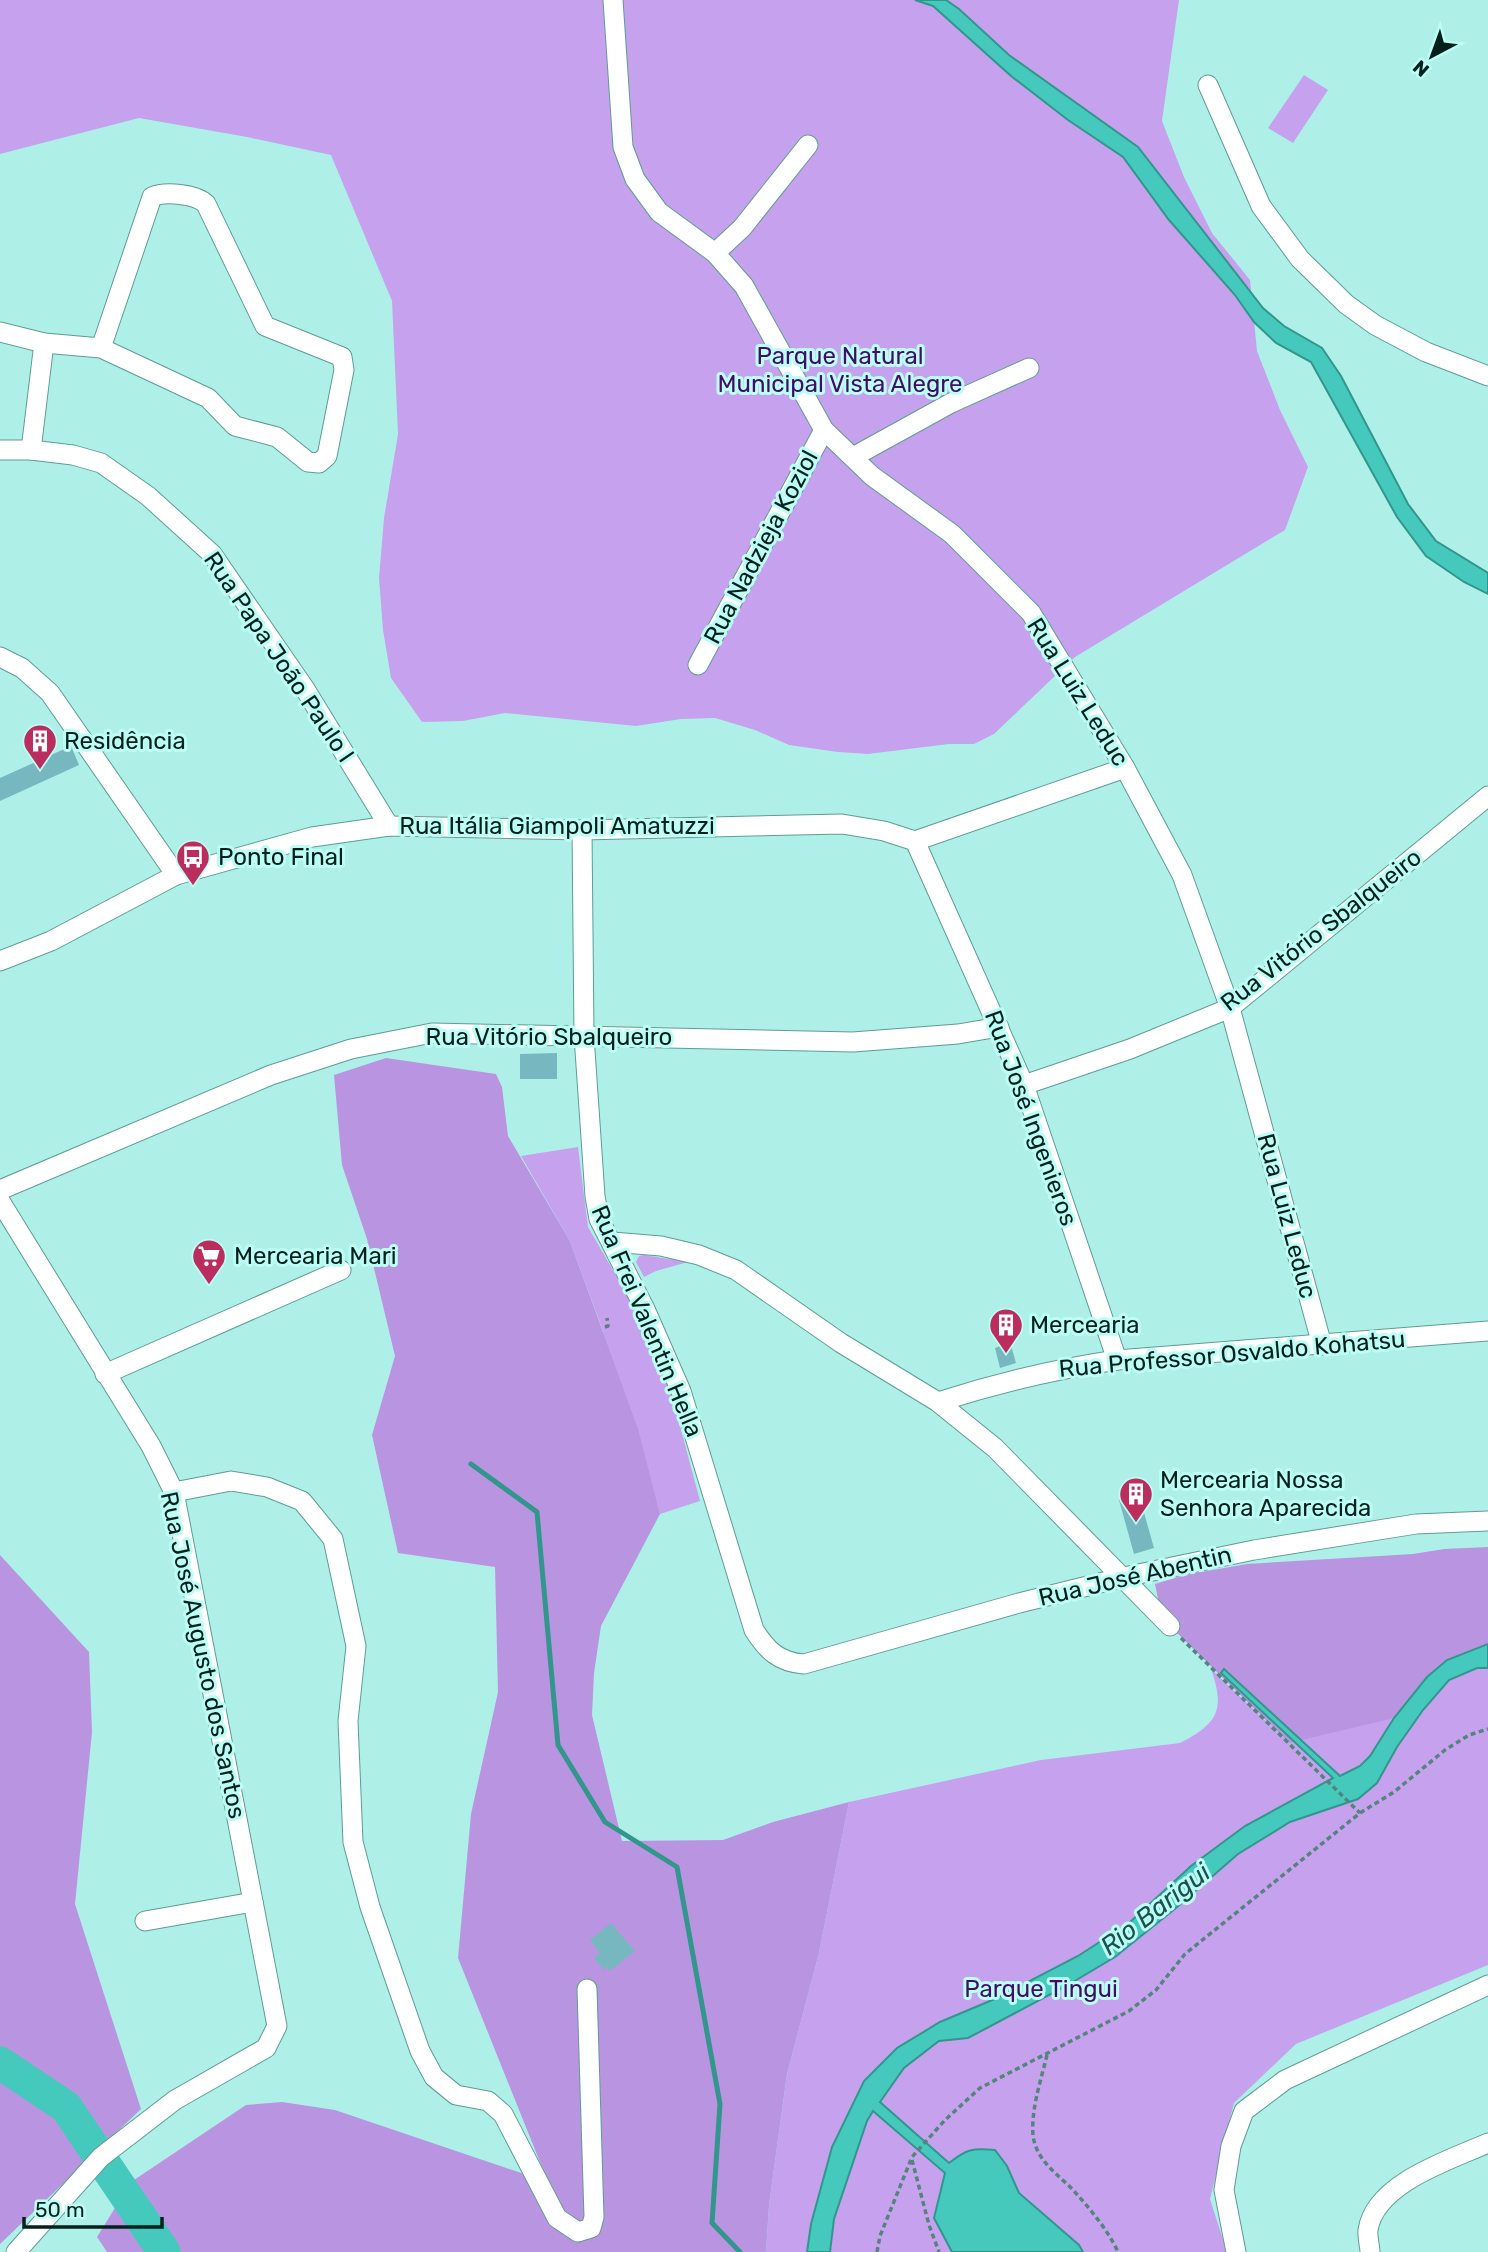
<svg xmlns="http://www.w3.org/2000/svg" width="1488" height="2252" viewBox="0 0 1488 2252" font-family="Rubik,sans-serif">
  <rect width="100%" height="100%" fill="#aef0e8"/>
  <g fill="#c6a2ee">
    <path d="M0,0H1179L1162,121L1184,177L1212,233L1250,280L1257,351L1280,410L1308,467L1285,530L1075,657L994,734L974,744H949L868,754L838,752L789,745L755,730L715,718L681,719L636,726L505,713L463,721L422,722L391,678L383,630L379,578L384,518L398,434L392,301L331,155L247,137L139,118L0,154Z"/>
    <path d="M1304,75L1328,90L1293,143L1268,128Z"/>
    <path d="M578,1147L588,1227L635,1308L671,1392L700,1501L660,1514L601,1326L570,1241L521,1156Z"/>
    <path d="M644,1255L688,1262L656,1271L644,1277L636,1262L639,1256Z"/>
    <path d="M1488,1644V1965L1296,2044L1234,2103L1210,2199L1227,2252H766L769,2205L787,2074L819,1953L849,1802L1041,1760L1180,1743C1219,1723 1225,1709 1211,1669L1289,1743Z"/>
  </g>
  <g fill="#b995e1">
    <path d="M386,1058L496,1074L502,1087L508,1136L570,1241L638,1429L660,1514L601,1626L594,1673L592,1715L622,1841L723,1840L773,1822L849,1802L819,1953L787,2074L769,2205L766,2252H107L97,2237L131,2182L246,2105L282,2102L335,2110L548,2182L458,1958L471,1814L498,1692L495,1567L398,1553L372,1435L395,1356L367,1239L342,1165L334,1075Z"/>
    <path d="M1488,1547V1644L1447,1660L1427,1677L1394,1718L1289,1743L1170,1626L1159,1604L1155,1584L1184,1575L1247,1564L1413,1554L1444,1549Z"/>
    <path d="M0,1555L89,1652L92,1732L75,1904L141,2109L0,2244Z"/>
  </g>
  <g fill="#45c9bc" stroke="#32968c" stroke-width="2">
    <path d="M915,0H946L959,9L1009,55L1138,147L1263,308L1284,326L1322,348L1341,376L1408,504L1436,541L1488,573V594L1464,582L1426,556L1397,517L1311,362L1276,343L1254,322L1235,295L1169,220L1123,157L1068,120L1011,76L933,6Z"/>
    <path d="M1488,1644V1668H1477L1449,1680L1423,1710L1397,1747L1377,1783L1358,1799L1290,1822L1238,1854L1176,1908L1115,1957L1068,1985L968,2038L939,2041L904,2068L880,2102L949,2163C967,2149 972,2148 995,2150L1007,2166L1019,2193L1079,2245L1083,2252H952L934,2218L945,2173L873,2111L867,2121L834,2219L830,2252H807L811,2224L832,2147L864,2081L897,2048L940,2022L997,1998L1078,1956L1129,1923L1191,1866L1245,1826L1333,1778L1221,1673L1224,1669L1340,1776L1360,1766L1370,1756L1394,1718L1427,1677L1447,1660Z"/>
  </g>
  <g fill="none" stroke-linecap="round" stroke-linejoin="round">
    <path stroke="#32968c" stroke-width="5" d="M471,1464L537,1512L558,1745L605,1822L677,1867L720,2104L712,2223L740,2252"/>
    <path stroke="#45c9bc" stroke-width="33" d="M0,2063L66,2107L164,2252"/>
  </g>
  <g fill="#77b8c0">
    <path d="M71,746L79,765L0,801V778Z"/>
    <path d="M557,1053V1079H520V1054Z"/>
    <path d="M1010,1342L1016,1363L1000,1368L995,1348Z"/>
    <path d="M1139,1495L1154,1548L1134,1554L1119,1500Z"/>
    <path d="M611,1923L635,1951L610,1971L607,1967L604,1970L594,1958L600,1953L590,1940Z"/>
  </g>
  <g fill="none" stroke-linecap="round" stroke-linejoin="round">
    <g stroke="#5d9d95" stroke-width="21">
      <g id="minor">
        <path d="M613,0L623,147L635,179L659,212L715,253L744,286L824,430L872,476L952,534L1031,613L1125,768L1182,875L1230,1008L1322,1345"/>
        <path d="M1208,85L1261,206L1300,259L1346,304L1375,325L1426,352L1488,376"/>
        <path d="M715,253L742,228L808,145"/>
        <path d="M0,332L44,343L101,348L208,398L235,426L277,437L308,462L319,463L327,456L344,370L342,357L265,326L206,204C196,194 165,191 152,197L101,348"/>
        <path d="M0,450H31L73,455L101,463L148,496L212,554L305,689L389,826"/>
        <path d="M31,450L44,343"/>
        <path d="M853,457L951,403L1029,368"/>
        <path d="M0,657L22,668L50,693L176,875"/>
        <path d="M698,665L824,430"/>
        <path d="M582,830L584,1036L595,1196L599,1219L645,1309L681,1391L754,1630C767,1650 778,1662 804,1664L1019,1603L1124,1577L1254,1550L1416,1524L1488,1521"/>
        <path d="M915,841L1024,1085L1117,1360"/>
        <path d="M0,961L51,941L176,875L312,837L389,826L582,830L842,824L884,831L915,841L1125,768"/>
        <path d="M1024,1085L1130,1049L1230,1008L1488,796"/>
        <path d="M0,1190L271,1075L351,1049L432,1033L853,1042L958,1034L999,1027"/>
        <path d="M0,1201L151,1446L174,1492L277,2026L266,2048L175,2100L101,2157L16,2252"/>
        <path d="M612,1242L661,1246L699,1255L736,1270L841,1343L938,1402L995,1448L1170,1626"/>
        <path d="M105,1374L341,1270"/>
        <path d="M938,1402C997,1383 1056,1369 1117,1360L1488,1331"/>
        <path d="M174,1492L231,1481L267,1487L302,1501L333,1539L356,1646L348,1721L353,1842L370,1907L420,2051L434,2077L456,2095L488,2101L503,2114L557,2218L578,2232L591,2228L594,2217L587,1989"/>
        <path d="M145,1921L253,1902"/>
        <path d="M1236,2252L1224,2190L1231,2146L1244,2111L1285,2080L1488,1985"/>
        <path d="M1370,2252C1370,2246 1367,2237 1368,2230C1375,2183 1450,2160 1488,2143"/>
      </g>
    </g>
    <g stroke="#55837e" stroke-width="3.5" stroke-dasharray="5 3.5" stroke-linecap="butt">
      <path d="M605,1327L608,1326L607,1318"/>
      <path d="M1181,1638L1360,1813"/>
      <path d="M1047,2055C1041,2080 1031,2109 1033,2135C1036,2161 1058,2174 1074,2191C1090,2209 1108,2230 1118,2252"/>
      <path d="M912,2160L929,2225L939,2252"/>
      <path d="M877,2252L880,2236L912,2157L945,2120L980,2088L1129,2011L1156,1990L1185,1954L1360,1813L1394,1792L1445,1750L1469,1735L1488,1729"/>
    </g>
    <use href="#minor" stroke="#fff" stroke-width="19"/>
  </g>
  <defs>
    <g id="building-pin" transform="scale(1.75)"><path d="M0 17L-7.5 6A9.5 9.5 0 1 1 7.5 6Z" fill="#bb2d5d" stroke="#bbfef5"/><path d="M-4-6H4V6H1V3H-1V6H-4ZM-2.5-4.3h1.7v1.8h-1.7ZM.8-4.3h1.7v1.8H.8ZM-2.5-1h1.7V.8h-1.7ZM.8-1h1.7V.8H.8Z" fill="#fff"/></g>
    <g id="bus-pin" transform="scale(1.75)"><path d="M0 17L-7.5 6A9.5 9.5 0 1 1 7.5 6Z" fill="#bb2d5d" stroke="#bbfef5"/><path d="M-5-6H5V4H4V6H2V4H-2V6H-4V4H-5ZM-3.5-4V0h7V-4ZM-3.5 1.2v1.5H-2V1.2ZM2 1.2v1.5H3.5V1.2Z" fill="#fff"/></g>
    <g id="supermarket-pin" transform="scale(1.75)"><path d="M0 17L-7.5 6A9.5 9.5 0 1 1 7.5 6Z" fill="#bb2d5d" stroke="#bbfef5"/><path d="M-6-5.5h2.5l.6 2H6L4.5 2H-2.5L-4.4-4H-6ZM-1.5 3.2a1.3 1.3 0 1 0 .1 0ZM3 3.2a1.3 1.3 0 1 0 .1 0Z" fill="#fff"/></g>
  </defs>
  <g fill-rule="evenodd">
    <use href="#building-pin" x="40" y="741"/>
    <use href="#bus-pin" x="193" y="857"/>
    <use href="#supermarket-pin" x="209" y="1256"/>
    <use href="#building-pin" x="1006" y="1325"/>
    <use href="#building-pin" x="1136" y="1494"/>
  </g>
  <g text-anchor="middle" stroke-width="6" stroke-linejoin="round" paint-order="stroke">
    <g font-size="24" fill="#420c68" stroke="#bbfef5">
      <text x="840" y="364">Parque Natural<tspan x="840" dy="28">Municipal Vista Alegre</tspan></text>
      <text x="1041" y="1997">Parque Tingui</text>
    </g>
    <g font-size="24" fill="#04201d" stroke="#bbfef5">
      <text transform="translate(761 547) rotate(-62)" y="8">Rua Nadzieja Koziol</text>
      <text transform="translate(279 657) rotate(56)" y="8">Rua Papa João Paulo I</text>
      <text transform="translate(1078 692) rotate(58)" y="8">Rua Luiz Leduc</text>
      <text x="557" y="834">Rua Itália Giampoli Amatuzzi</text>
      <text transform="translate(1321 930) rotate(-38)" y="8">Rua Vitório Sbalqueiro</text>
      <text x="549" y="1045">Rua Vitório Sbalqueiro</text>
      <text transform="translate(1031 1118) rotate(70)" y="8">Rua José Ingenieros</text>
      <text transform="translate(1287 1216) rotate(75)" y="8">Rua Luiz Leduc</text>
      <text transform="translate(647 1321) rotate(67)" y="8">Rua Frei Valentin Hella</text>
      <text transform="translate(1232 1354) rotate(-5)" y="8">Rua Professor Osvaldo Kohatsu</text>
      <text transform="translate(1135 1576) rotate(-13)" y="8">Rua José Abentin</text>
      <text transform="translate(203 1655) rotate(78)" y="8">Rua José Augusto dos Santos</text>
    </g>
    <g font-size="24" fill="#04201d" stroke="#bbfef5" text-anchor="start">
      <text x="64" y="749">Residência</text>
      <text x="218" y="865">Ponto Final</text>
      <text x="234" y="1264">Mercearia Mari</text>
      <text x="1030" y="1333">Mercearia</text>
      <text x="1160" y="1488">Mercearia Nossa<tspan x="1160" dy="28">Senhora Aparecida</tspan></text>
    </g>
    <g font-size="26" font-style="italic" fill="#1a524c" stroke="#bbfef5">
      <text transform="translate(1155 1909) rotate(-38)" y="9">Rio Barigui</text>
    </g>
  </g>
  <g transform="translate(1432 56) rotate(221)" stroke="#bbfef5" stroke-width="5" paint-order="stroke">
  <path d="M0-5L12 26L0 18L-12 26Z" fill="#04201d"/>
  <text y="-10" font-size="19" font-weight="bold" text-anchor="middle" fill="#04201d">N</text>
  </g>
  <path d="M24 2217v10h138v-10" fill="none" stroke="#04201d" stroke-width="3.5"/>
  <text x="35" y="2217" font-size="21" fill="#04201d" stroke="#bbfef5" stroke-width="5" paint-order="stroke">50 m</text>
</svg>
